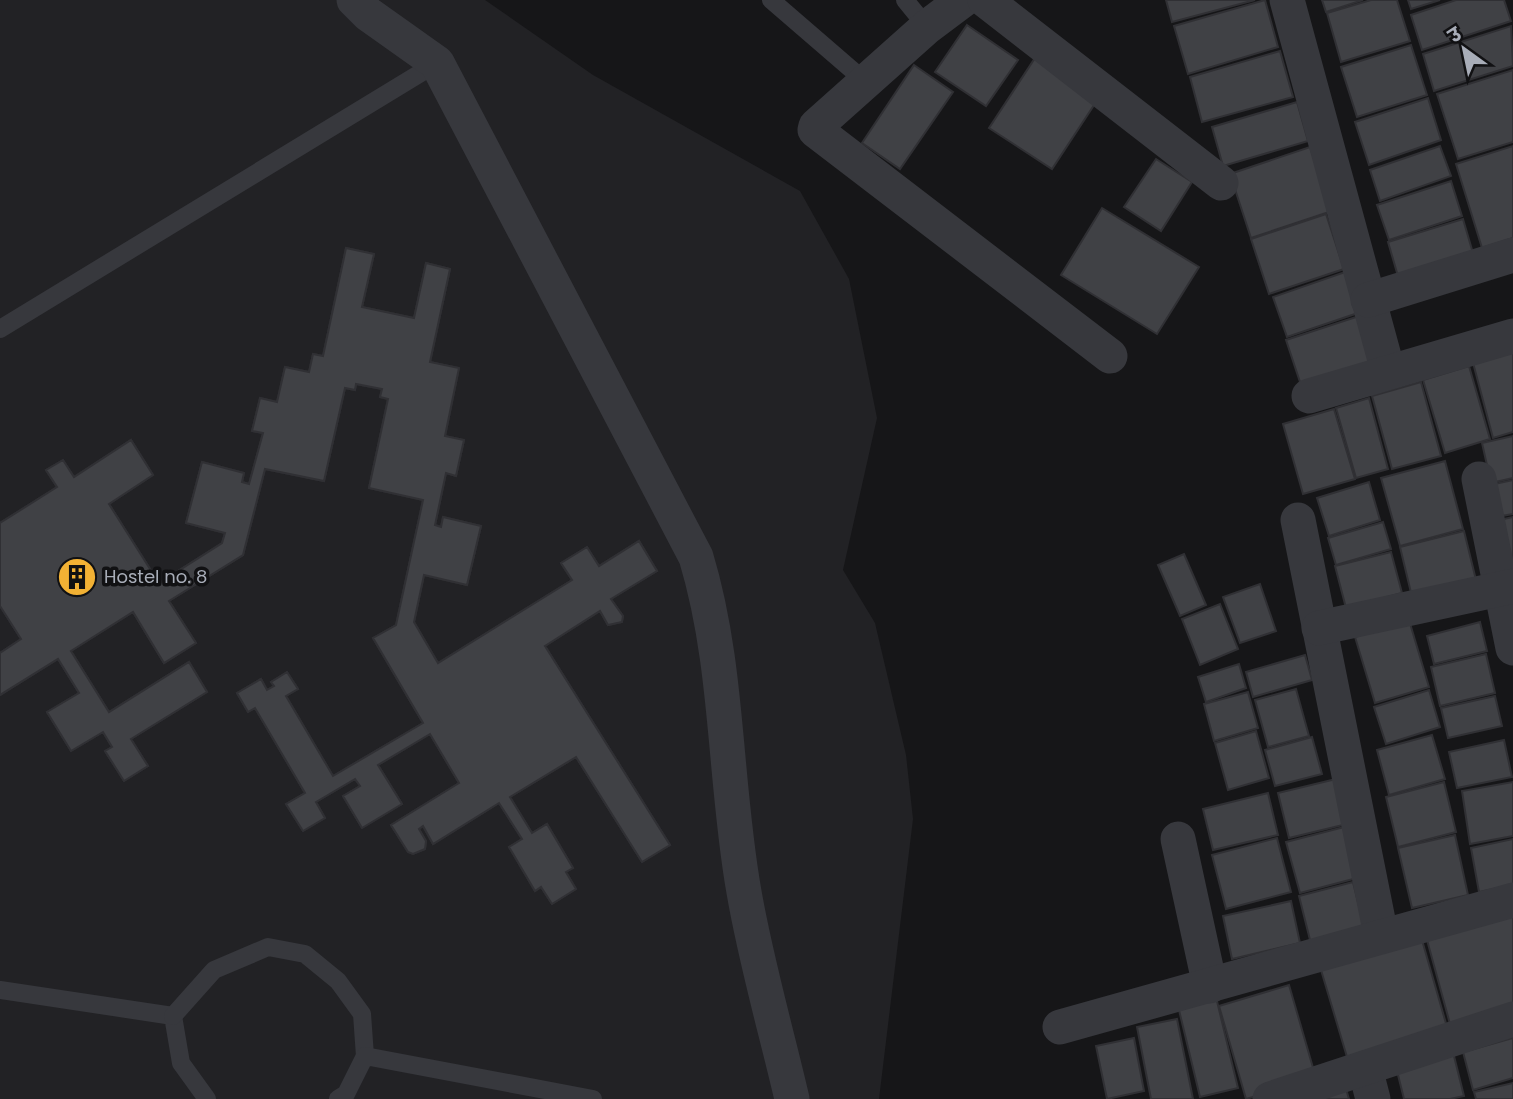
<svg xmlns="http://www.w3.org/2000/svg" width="1513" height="1099" viewBox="0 0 1513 1099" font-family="Poppins,'Noto Sans Devanagari',sans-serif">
  <rect width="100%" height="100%" fill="#161618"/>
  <path fill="#222225" d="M0,0H485L593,75L800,191L849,279L877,418L843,570L875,623L906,755L913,819L879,1099H0Z"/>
  <g fill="#404145" stroke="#303034" stroke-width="2" fill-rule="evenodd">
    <path d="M1166,0H1255L1172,22Z"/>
    <path d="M1265,0L1278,47L1188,74L1174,26Z"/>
    <path d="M1322,0H1363L1326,12Z"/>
    <path d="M1371,0H1397L1410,41L1341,62L1327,13Z"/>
    <path d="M1408,0H1440L1411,9Z"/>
    <path d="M1456,0H1504L1511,21L1422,50L1411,15Z"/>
    <path d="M967,25L1018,60L986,106L935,72Z"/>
    <path d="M1511,26L1513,66L1434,91L1423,54Z"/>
    <path d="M1411,45L1427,95L1357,117L1341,67Z"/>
    <path d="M1280,51L1293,97L1202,122L1190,77Z"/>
    <path d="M1035,58L1098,99L1052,169L989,128Z"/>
    <path d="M914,65L953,92L900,169L862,143Z"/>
    <path d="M1513,70V142L1458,159L1437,94Z"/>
    <path d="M1428,98L1441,140L1369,165L1355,122Z"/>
    <path d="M1297,102L1308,141L1223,166L1212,127Z"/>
    <path d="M1440,146L1451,176L1380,201L1370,170Z"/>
    <path d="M1513,146V238L1482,248L1456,164Z"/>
    <path d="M1310,147L1332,211L1251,238L1230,174Z"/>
    <path d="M1156,159L1192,182L1161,231L1124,207Z"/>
    <path d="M1451,181L1462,216L1389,240L1377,205Z"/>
    <path d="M1102,208L1199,267L1157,334L1061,275Z"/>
    <path d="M1326,214L1344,269L1269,294L1251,239Z"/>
    <path d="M1463,219L1475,260L1400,283L1388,242Z"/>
    <path d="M346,248L374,254L362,307L414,318L426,263L450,269L430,362L459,368L445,436L464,440L456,476L446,473L435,525L441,527L443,517L481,526L467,585L424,575L414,622L438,663L572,580L561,563L587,547L599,566L639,541L657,571L611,599L623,616L622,622L608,625L600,611L545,646L670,845L642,862L576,757L510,797L532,833L547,824L573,868L566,872L576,889L552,904L541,887L535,891L509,847L522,839L499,803L433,844L423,826L419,829L426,841L425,849L413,854L408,852L391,825L459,783L430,734L378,765L402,804L362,828L343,796L360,786L355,779L316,802L325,818L303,831L286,804L305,793L255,708L248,712L237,693L261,679L267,690L274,686L271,682L287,672L298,689L286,696L333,776L423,723L373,638L396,625L423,500L369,488L388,399L380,397L382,389L356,384L355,390L345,388L324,481L265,469L243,555L169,601L196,643L164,663L133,612L71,651L109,712L189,662L207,692L131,739L148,766L124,781L105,751L112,747L103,732L71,751L47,712L79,693L58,659L0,695V653L21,639L0,606V523L57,487L46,470L63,460L74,477L131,440L153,475L109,504L159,583L222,543L225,533L186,523L202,462L244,473L242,482L249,484L263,433L252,431L260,398L277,402L285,367L309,372L313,354L323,356ZM240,490L247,492L239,522L232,520ZM77,524L105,569L81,566L79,582L107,585L56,617L20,559ZM428,538L439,539L433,563L423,561ZM513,639L551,699L491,736L455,675Z"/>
    <path d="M346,248L374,254L362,307L414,318L426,263L450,269L430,362L459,368L445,436L464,440L456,476L446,473L435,525L441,527L443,517L481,526L467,585L424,575L414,622L438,663L572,580L561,563L587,547L599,566L639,541L657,571L611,599L623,616L622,622L608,625L600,611L545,646L670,845L642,862L576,757L510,797L532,833L547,824L573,868L566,872L576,889L552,904L541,887L535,891L509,847L522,839L499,803L433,844L423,826L419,829L426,841L425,849L413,854L408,852L391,825L459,783L430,734L378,765L402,804L362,828L343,796L360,786L355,779L316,802L325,818L303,831L286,804L305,793L255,708L248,712L237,693L261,679L267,690L274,686L271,682L287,672L298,689L286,696L333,776L423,723L373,638L396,625L423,500L369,488L388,399L380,397L382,389L356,384L355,390L345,388L324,481L265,469L243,555L169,601L196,643L164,663L133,612L71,651L109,712L189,662L207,692L131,739L148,766L124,781L105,751L112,747L103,732L71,751L47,712L79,693L58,659L0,695V653L21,639L0,606V523L57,487L46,470L63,460L74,477L131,440L153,475L109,504L159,583L222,543L225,533L186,523L202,462L244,473L242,482L249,484L263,433L252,431L260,398L277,402L285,367L309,372L313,354L323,356Z"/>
    <path d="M1345,272L1358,313L1287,337L1273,297Z"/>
    <path d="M1359,316L1375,363L1302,388L1286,340Z"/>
    <path d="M1513,349V432L1493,438L1472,359Z"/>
    <path d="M1469,366L1490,439L1445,453L1423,380Z"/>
    <path d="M1421,382L1441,456L1392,469L1372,396Z"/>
    <path d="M1369,398L1388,469L1356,478L1336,408Z"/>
    <path d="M1334,409L1355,479L1303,494L1283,424Z"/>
    <path d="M1513,436V478L1491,483L1482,443Z"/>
    <path d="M1445,461L1463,529L1400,546L1381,478Z"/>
    <path d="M1513,480V514L1496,517L1490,485Z"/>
    <path d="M1369,482L1380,520L1329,536L1317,498Z"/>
    <path d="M1513,517V564L1499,520Z"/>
    <path d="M1383,522L1391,549L1336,565L1328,538Z"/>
    <path d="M1464,531L1477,584L1413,601L1400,547Z"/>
    <path d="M1391,552L1402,593L1346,608L1335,566Z"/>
    <path d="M1184,554L1206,605L1180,616L1158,565Z"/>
    <path d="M1260,584L1276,631L1240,643L1223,597Z"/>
    <path d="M1220,604L1238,649L1200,665L1182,619Z"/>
    <path d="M1409,620L1429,687L1375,703L1355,637Z"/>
    <path d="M1480,622L1487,651L1434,664L1427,636Z"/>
    <path d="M1486,654L1495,693L1440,706L1431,667Z"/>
    <path d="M1305,655L1312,680L1253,697L1246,672Z"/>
    <path d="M1239,664L1246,688L1206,702L1198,677Z"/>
    <path d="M1296,689L1309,736L1268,747L1255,700Z"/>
    <path d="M1429,690L1440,727L1386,744L1374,707Z"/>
    <path d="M1248,692L1258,728L1214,741L1204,704Z"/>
    <path d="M1495,696L1502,726L1448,738L1441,708Z"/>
    <path d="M1256,731L1269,778L1228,790L1215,743Z"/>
    <path d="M1432,735L1445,779L1389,795L1377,750Z"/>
    <path d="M1312,737L1322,774L1275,786L1265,750Z"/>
    <path d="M1504,740L1512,777L1457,788L1449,752Z"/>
    <path d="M1336,779L1347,824L1289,838L1278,793Z"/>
    <path d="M1444,782L1456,832L1398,847L1386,797Z"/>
    <path d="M1513,782V836L1470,844L1462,791Z"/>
    <path d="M1268,793L1278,835L1213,850L1203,809Z"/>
    <path d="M1344,827L1357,878L1300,893L1286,842Z"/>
    <path d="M1455,835L1468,895L1412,908L1398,848Z"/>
    <path d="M1277,838L1291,892L1226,909L1212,855Z"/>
    <path d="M1513,839V885L1479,892L1471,848Z"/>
    <path d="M1353,882L1365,930L1311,944L1299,896Z"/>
    <path d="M1291,901L1300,943L1232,959L1223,916Z"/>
    <path d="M1513,916V1006L1450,1024L1427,940Z"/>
    <path d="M1422,940L1447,1027L1347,1057L1321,970Z"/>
    <path d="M1289,985L1316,1078L1246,1099L1219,1006Z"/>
    <path d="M1216,997L1238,1088L1200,1097L1178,1006Z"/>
    <path d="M1177,1019L1193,1099H1151L1137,1027Z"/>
    <path d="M1134,1038L1144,1091L1107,1099L1096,1046Z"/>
    <path d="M1513,1038V1078L1473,1090L1463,1052Z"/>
    <path d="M1453,1052L1464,1096L1450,1099H1404L1396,1067Z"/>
    <path d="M1513,1083V1099H1476L1474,1092Z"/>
    <path d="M1346,1089L1349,1099H1310Z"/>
  </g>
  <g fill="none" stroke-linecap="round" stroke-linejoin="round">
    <g stroke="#37383d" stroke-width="18">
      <path d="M771,0L866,82"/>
      <path d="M905,0L927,27"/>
      <path d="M0,329L437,63"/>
      <path d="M0,990L173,1016L181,1063L207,1099"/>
      <path d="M173,1016L214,970L268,947L305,954L338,981L362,1014L365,1056"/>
      <path d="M338,1099L346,1094L365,1056L593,1099"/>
    </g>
    <g stroke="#37383d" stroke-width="35">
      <path d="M354,0L368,14L437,63L696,557C729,666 724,780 744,892C756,962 776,1030 792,1099"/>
      <path d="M963,0L927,27L816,126L815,130L1110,356"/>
      <path d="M985,0L1221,183"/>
      <path d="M1287,0L1388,371"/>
      <path d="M1368,300L1513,255"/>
      <path d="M1309,396L1513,336"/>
      <path d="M1479,479L1513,648"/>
      <path d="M1298,520L1381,935"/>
      <path d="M1319,628L1513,586"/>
      <path d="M1178,839L1210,986"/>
      <path d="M1060,1027L1513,900"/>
      <path d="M1365,1068L1373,1099"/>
      <path d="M1270,1099L1513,1019"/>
    </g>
  </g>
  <defs>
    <g id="building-disc" transform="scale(2.0125)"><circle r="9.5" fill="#f2b134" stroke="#111113"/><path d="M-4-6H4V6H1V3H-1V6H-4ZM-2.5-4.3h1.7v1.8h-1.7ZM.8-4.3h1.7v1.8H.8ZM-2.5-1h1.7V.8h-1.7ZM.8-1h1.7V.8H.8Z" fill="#111"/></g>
  </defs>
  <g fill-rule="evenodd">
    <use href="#building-disc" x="77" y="577"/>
  </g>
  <g text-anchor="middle" stroke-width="7" stroke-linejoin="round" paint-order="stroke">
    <g font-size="18" fill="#a8adb8" stroke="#111113" text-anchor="start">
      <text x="104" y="583">Hostel no. 8</text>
    </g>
  </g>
  <g transform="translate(1464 49) rotate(327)" stroke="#111113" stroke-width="5" paint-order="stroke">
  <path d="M0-5L12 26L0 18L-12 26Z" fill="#a8adb8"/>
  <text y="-10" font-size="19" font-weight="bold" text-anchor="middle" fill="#a8adb8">उ</text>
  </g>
</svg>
